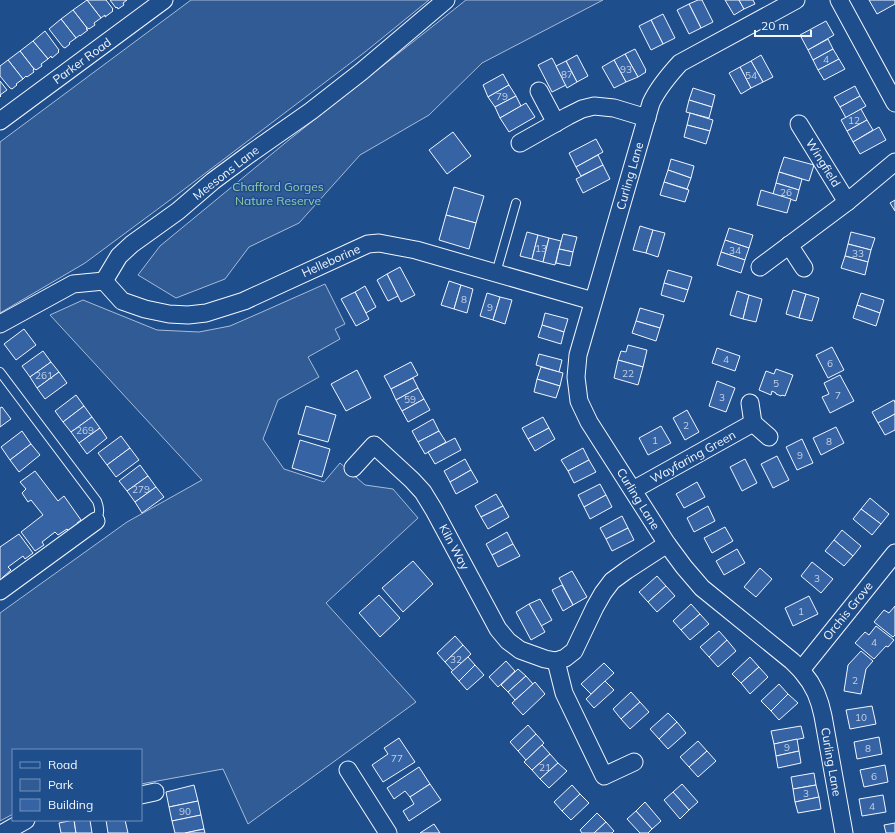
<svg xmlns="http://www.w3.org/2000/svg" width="895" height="833" viewBox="0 0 895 833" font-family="Mulish,sans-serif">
  <rect width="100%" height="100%" fill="#1f4e8c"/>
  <g fill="#305b95" stroke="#a8bbd7">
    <path d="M191,0H429L365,52L174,197L85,263L0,313V142Z"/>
    <path d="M466,0H603L482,63L429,115L360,155L299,223L249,247L225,279L176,298L138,275L160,246L290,139Z"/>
    <path d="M325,284L345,324L335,329L340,339L308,357L319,377L278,400L263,439L284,469L324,482L340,463L365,485L393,489L418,518L326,603L416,702L248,824L223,769L141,784V750H13V814L0,821V613L127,522L202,480L50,315L83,300L157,330L199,332L230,326L262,312Z"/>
  </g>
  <g fill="#3563a3" stroke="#f2f6ff">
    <path d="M87,0H106L113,9L112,10L113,11L105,17V15L101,18Z"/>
    <path d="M87,0L101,18L94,23L95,25L89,29L88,28H87L73,10Z"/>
    <path d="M110,0H127L123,3L124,5L118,9L117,7L116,8Z"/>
    <path d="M698,0H702L713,22L701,28L689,4Z"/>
    <path d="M725,0H739L744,9L734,15Z"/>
    <path d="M739,0H753L755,4L744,9Z"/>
    <path d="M869,0H895V4L877,14Z"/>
    <path d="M689,4L701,28L689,34L677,10Z"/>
    <path d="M73,10L87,28L86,29L88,30L80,36V35L76,38L61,19Z"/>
    <path d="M663,14L675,38L663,44L651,20Z"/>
    <path d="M61,19L76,38L69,43L70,44L65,48L63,47L49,29Z"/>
    <path d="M651,20L663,44L651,50L639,26Z"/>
    <path d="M826,21L834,35L808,50L800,35Z"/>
    <path d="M45,31L59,50L58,51L59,52L52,58L51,56L48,59L33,41Z"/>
    <path d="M828,39L833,49L813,60L808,50Z"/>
    <path d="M33,41L48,59L41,64L42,66L36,70L35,69H34L20,51Z"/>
    <path d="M635,49L646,70L645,71L646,72L638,77L625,54Z"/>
    <path d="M833,49L839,59L818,70L813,60Z"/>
    <path d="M20,51L34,69L33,70L34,72L27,77L26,76L23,79L8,60Z"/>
    <path d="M625,54L638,77L626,82L614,60Z"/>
    <path d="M577,55L588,76L577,82L566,61Z"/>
    <path d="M761,55L773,77L763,82L751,61Z"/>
    <path d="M552,58L566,85L552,92L538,65Z"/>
    <path d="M839,59L845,69L824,80L818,70Z"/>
    <path d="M8,60L23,79L16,84L17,85L12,89L10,88L0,76V66Z"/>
    <path d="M614,60L626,82L614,88L602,67Z"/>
    <path d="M566,61L577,82L567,88L556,66Z"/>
    <path d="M751,61L763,82L751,88L740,67Z"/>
    <path d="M740,67L751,88L741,94L729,73Z"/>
    <path d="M503,74L509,85L488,97L483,85Z"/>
    <path d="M0,81L7,90L0,95L1,96L0,97Z"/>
    <path d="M509,85L516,96L495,107L488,97Z"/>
    <path d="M855,86L860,96L840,107L834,97Z"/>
    <path d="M693,88L715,95L712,107L689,100Z"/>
    <path d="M516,96L521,106L500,118L495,107Z"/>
    <path d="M860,96L866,106L846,118L840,107Z"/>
    <path d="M689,100L712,107L709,118L686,112Z"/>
    <path d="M526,103L535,117L509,132L500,118Z"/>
    <path d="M861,109L867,120L847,131L841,120Z"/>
    <path d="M690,113L713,120L710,131L687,125Z"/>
    <path d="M867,120L873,130L853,142L847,131Z"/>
    <path d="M687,125L710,131L706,144L684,137Z"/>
    <path d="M879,127L886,140L860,154L853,142Z"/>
    <path d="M453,132L471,156L447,174L429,150Z"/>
    <path d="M596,139L603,152L576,167L569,153Z"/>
    <path d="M598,155L603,165L581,176L576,167Z"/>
    <path d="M784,157L814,165L809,181L779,172Z"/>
    <path d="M671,159L694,166L691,178L668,170Z"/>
    <path d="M603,165L610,179L583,193L576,179Z"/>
    <path d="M668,170L691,178L687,189L664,182Z"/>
    <path d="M779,172L802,179L799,190L776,183Z"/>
    <path d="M664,182L689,190L685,202L660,195Z"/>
    <path d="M776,183L799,190L796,201L773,194Z"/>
    <path d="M454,187L484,196L476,223L446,215Z"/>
    <path d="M761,190L791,199L787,213L757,205Z"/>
    <path d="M895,200V211L890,203Z"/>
    <path d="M446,215L476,223L469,249L439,240Z"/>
    <path d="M640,226L653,230L646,253L633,250Z"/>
    <path d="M729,228L753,235L749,248L725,240Z"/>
    <path d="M653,230L665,233L658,257L646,253Z"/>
    <path d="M527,232L538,235L532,259L520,256Z"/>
    <path d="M851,232L875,238L871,250L848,244Z"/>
    <path d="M563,234L577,237L573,252L559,249Z"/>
    <path d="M538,235L549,238L543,262L532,259Z"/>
    <path d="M549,238L561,241L555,265L543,262Z"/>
    <path d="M725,240L749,248L745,260L721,252Z"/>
    <path d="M848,244L871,250L868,262L845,256Z"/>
    <path d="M559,249L573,252L570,266L556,263Z"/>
    <path d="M721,252L745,260L741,273L717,265Z"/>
    <path d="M845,256L868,262L865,275L841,268Z"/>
    <path d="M400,267L415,295L401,302L387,274Z"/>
    <path d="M668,270L692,277L688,290L664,283Z"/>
    <path d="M387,274L398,296L388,301L377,280Z"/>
    <path d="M449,281L461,285L454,309L441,305Z"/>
    <path d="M664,283L688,290L684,302L661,295Z"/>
    <path d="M461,285L473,289L467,313L454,309Z"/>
    <path d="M365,286L376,307L366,313L355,292Z"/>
    <path d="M793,290L806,294L799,318L786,314Z"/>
    <path d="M737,291L749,295L743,319L730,315Z"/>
    <path d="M355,292L369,319L356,326L341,299Z"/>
    <path d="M487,293L500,297L493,320L480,316Z"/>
    <path d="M861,293L884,300L880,313L857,305Z"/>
    <path d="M806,294L819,298L812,321L799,318Z"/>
    <path d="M749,295L762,299L756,322L743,319Z"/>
    <path d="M500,297L512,300L505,324L493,320Z"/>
    <path d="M857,305L880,313L876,326L853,318Z"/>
    <path d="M640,308L664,315L660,328L636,321Z"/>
    <path d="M545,313L568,319L564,332L542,325Z"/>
    <path d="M636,321L660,328L656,341L632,333Z"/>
    <path d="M542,325L564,332L561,344L538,337Z"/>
    <path d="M24,329L36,345L16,360L4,344Z"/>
    <path d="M628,345L647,350L643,367L618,360L621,351L626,352Z"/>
    <path d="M832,347L844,370L828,378L816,355Z"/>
    <path d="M717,348L740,356L735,371L712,363Z"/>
    <path d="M43,351L51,362L30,377L22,366Z"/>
    <path d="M539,354L562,360L559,372L536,365Z"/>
    <path d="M618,360L643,367L638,385L614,378Z"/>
    <path d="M51,362L59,372L37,388L30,377Z"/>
    <path d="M411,362L418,375L391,389L384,376Z"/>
    <path d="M541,367L563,373L560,386L537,379Z"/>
    <path d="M776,369L793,375L785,396L782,395L781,396L776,394V393L772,391L771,395L759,390L766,371L774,374Z"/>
    <path d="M357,370L371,398L346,411L331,384Z"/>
    <path d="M59,372L67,383L45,399L37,388Z"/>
    <path d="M840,375L854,401L830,413L822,397L829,394L824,383Z"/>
    <path d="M413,378L418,388L396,400L391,389Z"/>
    <path d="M537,379L560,386L556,398L534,392Z"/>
    <path d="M717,381L735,388L726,412L709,406Z"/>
    <path d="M418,388L424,399L402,411L396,400Z"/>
    <path d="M76,395L84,406L63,422L55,411Z"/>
    <path d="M424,399L430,410L408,422L402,411Z"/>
    <path d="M894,400L895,403V414L878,423L872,412Z"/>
    <path d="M84,406L92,417L71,432L63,422Z"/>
    <path d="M306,406L336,415L328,442L298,434Z"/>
    <path d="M2,407L11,419L0,427V408Z"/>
    <path d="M687,410L699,432L685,440L673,418Z"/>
    <path d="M895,414V430L885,435L878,423Z"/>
    <path d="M92,417L100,428L79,443L71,432Z"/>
    <path d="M543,417L549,428L528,439L522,428Z"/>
    <path d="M433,419L439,431L418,442L412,431Z"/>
    <path d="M661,426L671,443L648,455L639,438Z"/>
    <path d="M836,427L844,443L821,455L813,438Z"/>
    <path d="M100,428L107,438L87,454L79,443Z"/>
    <path d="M549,428L555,439L535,451L528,439Z"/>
    <path d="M22,431L31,444L10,460L1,447Z"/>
    <path d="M439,431L446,442L425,454L418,442Z"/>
    <path d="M121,436L130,448L107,465L98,453Z"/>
    <path d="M455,438L461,450L435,464L428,452Z"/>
    <path d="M802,439L813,463L797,470L786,447Z"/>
    <path d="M300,440L330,449L322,477L292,468Z"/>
    <path d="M31,444L40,455L19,472L10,460Z"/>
    <path d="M130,448L139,460L116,477L107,465Z"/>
    <path d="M583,448L589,460L568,471L561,460Z"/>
    <path d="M777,456L789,480L773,488L761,464Z"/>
    <path d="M465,459L471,470L450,482L444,471Z"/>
    <path d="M745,459L757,483L742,491L730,467Z"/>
    <path d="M589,460L596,472L574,483L568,471Z"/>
    <path d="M140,465L148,476L127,491L119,481Z"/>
    <path d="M471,470L478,482L456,494L450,482Z"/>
    <path d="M35,471L58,501L64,496L81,520L77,523L80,526L71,533L67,529L58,535L55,532L42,542L44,545L35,551L21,532L43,515L31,500L28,502L22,493L26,489L20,482Z"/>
    <path d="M148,476L156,487L135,502L127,491Z"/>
    <path d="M697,482L705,497L684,508L676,494Z"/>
    <path d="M600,484L606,495L584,507L578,495Z"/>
    <path d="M156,487L164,497L142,513L135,502Z"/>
    <path d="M496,494L503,506L481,517L475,506Z"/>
    <path d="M606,495L612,507L590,519L584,507Z"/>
    <path d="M870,498L889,514L881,524L861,509Z"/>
    <path d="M503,506L509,517L488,529L481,517Z"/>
    <path d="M708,506L715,521L694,532L687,518Z"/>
    <path d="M861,509L881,524L872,535L853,519Z"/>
    <path d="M622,516L628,528L606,539L600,528Z"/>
    <path d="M725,527L733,541L712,553L704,538Z"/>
    <path d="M628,528L634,540L612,551L606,539Z"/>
    <path d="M842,530L861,546L853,556L834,540Z"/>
    <path d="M507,532L513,544L492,555L486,544Z"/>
    <path d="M19,534L33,553L25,559L23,556L8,567L11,570L2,578L5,582L0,585V547Z"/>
    <path d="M834,540L853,556L844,566L825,551Z"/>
    <path d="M513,544L520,556L498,567L492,555Z"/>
    <path d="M737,549L745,563L724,575L716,561Z"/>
    <path d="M413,561L433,584L403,612L382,588Z"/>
    <path d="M812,562L833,579L821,593L801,576Z"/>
    <path d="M760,568L772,579L756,597L744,587Z"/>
    <path d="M572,571L587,597L573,605L559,578Z"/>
    <path d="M657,576L666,586L648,602L639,592Z"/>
    <path d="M562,585L573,605L563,611L552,590Z"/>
    <path d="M666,586L675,596L657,612L648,602Z"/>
    <path d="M379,595L400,618L380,637L359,613Z"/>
    <path d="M809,596L818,614L793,626L785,608Z"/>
    <path d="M540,599L552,620L541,626L529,604Z"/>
    <path d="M529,604L545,632L531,640L516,612Z"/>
    <path d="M691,604L700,614L681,630L673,621Z"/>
    <path d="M895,606V635L893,637L874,622L884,610L889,613Z"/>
    <path d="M700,614L709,624L690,640L681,630Z"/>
    <path d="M876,626L894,640L888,647L886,646L874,659L855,643L865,632L869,635Z"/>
    <path d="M719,631L727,640L709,657L700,647Z"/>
    <path d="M455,636L463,645L445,662L437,653Z"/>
    <path d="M727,640L736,651L718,667L709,657Z"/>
    <path d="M463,645L471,654L453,671L445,662Z"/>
    <path d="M861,651L873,661L866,669L861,694L844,691L848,665Z"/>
    <path d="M468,657L475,665L459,681L451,672Z"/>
    <path d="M750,657L759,667L741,683L732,674Z"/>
    <path d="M506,661L515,671L498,687L489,677Z"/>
    <path d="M604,663L614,673L591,694L581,684Z"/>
    <path d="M475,665L484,675L467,690L459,681Z"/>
    <path d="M759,667L768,677L750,694L741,683Z"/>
    <path d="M518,669L526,676L508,692L501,685Z"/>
    <path d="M526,676L533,684L515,700L508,692Z"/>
    <path d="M605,681L614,690L594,708L586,699Z"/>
    <path d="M535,682L545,694L523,715L512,703Z"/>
    <path d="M779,684L788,694L771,711L761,701Z"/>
    <path d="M631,692L640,702L621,719L613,709Z"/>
    <path d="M788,694L798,703L779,720L771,711Z"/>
    <path d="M640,702L649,712L630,729L621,719Z"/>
    <path d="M872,706L876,724L850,729L846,710Z"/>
    <path d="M668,713L677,722L659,739L650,729Z"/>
    <path d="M677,722L686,733L668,749L659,739Z"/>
    <path d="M528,725L536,734L518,751L510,742Z"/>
    <path d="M801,726L804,738L774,744L771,731Z"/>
    <path d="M536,734L544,743L526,760L518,751Z"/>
    <path d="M879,737L882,754L857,759L854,742Z"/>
    <path d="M399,738L415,762L383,782L372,765L388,754L384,748Z"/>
    <path d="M797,739L799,751L776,756L774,744Z"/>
    <path d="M698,741L707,751L689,767L680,757Z"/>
    <path d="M542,745L550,754L532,770L524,762Z"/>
    <path d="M707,751L716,761L698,777L689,767Z"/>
    <path d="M799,751L801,763L778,768L776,756Z"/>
    <path d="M550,754L558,763L540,779L532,770Z"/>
    <path d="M558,763L567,771L549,788L540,779Z"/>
    <path d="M885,765L888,782L864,787L860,770Z"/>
    <path d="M419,767L430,784L410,797L405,791L394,799L387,788Z"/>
    <path d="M814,773L816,785L793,789L791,777Z"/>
    <path d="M430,784L441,800L409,821L403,811L414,804L410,797Z"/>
    <path d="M682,784L698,802L689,810L673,792Z"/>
    <path d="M194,785L198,801L169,807L166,792Z"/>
    <path d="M572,785L580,794L562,811L554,802Z"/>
    <path d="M816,785L819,797L795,802L793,789Z"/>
    <path d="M673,792L689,810L680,819L664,800Z"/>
    <path d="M580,794L589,803L571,820L562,811Z"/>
    <path d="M883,795L886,812L862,816L859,799Z"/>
    <path d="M819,797L821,809L798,813L795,802Z"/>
    <path d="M198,801L201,815L172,821L169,807Z"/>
    <path d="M645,802L661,821L652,829L636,811Z"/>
    <path d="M636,811L652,829L648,833H640L627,819Z"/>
    <path d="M597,813L606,822L594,833H582L580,830Z"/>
    <path d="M201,815L204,829L185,833H175L172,821Z"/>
    <path d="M74,820L76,833H61L59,823Z"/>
    <path d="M74,820H90L92,833H76Z"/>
    <path d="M106,820H125L128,833H108Z"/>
    <path d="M606,822L614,831L612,833H594Z"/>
    <path d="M895,823V833H886L884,825Z"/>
    <path d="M434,824L440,833H420Z"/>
    <path d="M204,829L205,833H185Z"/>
  </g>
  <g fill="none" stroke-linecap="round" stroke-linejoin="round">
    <g stroke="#f2f6ff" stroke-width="10">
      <g id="lane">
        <path d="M496,273L516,203"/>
        <path d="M0,372L97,501C100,509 100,513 96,521"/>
      </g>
    </g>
    <g stroke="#f2f6ff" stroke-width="19">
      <g id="street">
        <path d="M796,0L680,63C669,75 658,88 651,103L578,355L576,377L579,401L589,422L667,544L684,567L702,588L792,661L801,670L810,682L816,693L820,704L823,716L844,833"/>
        <path d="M839,0L895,103"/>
        <path d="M539,91L556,123"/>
        <path d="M0,121L164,0"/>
        <path d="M799,124L847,202"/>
        <path d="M520,143L568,116L582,109L594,106L614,108L647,118"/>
        <path d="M789,245L804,268"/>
        <path d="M760,267L847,202L895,162"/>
        <path d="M104,281L122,301L145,309L169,314L188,315L206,313L244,301L357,249L368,244L379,243L416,250L593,301"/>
        <path d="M104,281L119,256L132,244L178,211L213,181L251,153L311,111L361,72L446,0"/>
        <path d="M0,324L73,284L104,281"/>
        <path d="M750,403L753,423L769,437"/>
        <path d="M353,468L374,445L412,480L423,492L434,510L498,629L508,641L520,650L545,659L556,661L565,658L574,651L595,607L603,593L612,581L627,570L667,544"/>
        <path d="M633,490L753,423"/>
        <path d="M0,591L96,521"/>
        <path d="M556,661L564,693L604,776L634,762"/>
        <path d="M801,670L895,553"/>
        <path d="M348,770L388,833"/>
        <path d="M141,795L155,792"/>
        <path d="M3,833L26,820"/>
      </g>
    </g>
    <use href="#lane" stroke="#1f4e8c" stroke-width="8"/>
    <use href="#street" stroke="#1f4e8c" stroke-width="17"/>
  </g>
  <g text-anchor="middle" stroke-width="3" stroke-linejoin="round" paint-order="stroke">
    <g font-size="10" fill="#c3d1e8">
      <text x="826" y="63">4</text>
      <text x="626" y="73">93</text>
      <text x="567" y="78">87</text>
      <text x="751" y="79">54</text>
      <text x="502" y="100">79</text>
      <text x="854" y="124">12</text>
      <text x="786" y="196">26</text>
      <text x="541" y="252">13</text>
      <text x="735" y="254">34</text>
      <text x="858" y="257">33</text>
      <text x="464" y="303">8</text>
      <text x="490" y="311">9</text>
      <text x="726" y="363">4</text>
      <text x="830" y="367">6</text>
      <text x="628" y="377">22</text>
      <text x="44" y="379">261</text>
      <text x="776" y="387">5</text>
      <text x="838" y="399">7</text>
      <text x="722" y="401">3</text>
      <text x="410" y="403">59</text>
      <text x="686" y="429">2</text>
      <text x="85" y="434">269</text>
      <text x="655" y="444">1</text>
      <text x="829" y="445">8</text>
      <text x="800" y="459">9</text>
      <text x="141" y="493">279</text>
      <text x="817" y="582">3</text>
      <text x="801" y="615">1</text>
      <text x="874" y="646">4</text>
      <text x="456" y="663">32</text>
      <text x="855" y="684">2</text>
      <text x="861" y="721">10</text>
      <text x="787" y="751">9</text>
      <text x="868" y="752">8</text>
      <text x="397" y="762">77</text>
      <text x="545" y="771">21</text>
      <text x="874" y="780">6</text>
      <text x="806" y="797">3</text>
      <text x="872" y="810">4</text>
      <text x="185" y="815">90</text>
    </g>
    <g font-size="12" fill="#f2f6ff" stroke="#1f4e8c">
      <text transform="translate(82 61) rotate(-36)" y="4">Parker Road</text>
      <text transform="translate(823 163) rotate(58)" y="4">Wingfield</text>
      <text transform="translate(226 173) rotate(-38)" y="4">Meesons Lane</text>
      <text transform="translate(630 176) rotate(-74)" y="4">Curling Lane</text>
      <text transform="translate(331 261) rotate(-24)" y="4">Helleborine</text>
      <text transform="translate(693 457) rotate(-29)" y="4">Wayfaring Green</text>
      <text transform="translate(638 499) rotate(58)" y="4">Curling Lane</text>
      <text transform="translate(454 547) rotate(62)" y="4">Kiln Way</text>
      <text transform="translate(848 611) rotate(-51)" y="4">Orchis Grove</text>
      <text transform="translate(831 762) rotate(80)" y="4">Curling Lane</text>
    </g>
    <g font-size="12" fill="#97c8a6" stroke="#1f4e8c">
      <text x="278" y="191">Chafford Gorges<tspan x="278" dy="14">Nature Reserve</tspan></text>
    </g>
  </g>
  <rect x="12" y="749" width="130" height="72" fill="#1f4e8c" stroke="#7391ba"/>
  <rect x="20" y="762" width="20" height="6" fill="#1f4e8c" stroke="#7391ba"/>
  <text x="48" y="769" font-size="12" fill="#f2f6ff">Road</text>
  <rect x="20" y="779" width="20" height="12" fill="#305b95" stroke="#7391ba"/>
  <text x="48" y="789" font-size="12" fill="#f2f6ff">Park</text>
  <rect x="20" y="799" width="20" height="12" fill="#3563a3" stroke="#7391ba"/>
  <text x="48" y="809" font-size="12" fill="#f2f6ff">Building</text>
  <path d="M755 30v6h56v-6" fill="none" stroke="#f2f6ff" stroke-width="2"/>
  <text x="761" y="30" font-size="12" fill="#f2f6ff" stroke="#1f4e8c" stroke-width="3" paint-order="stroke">20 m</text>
</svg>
